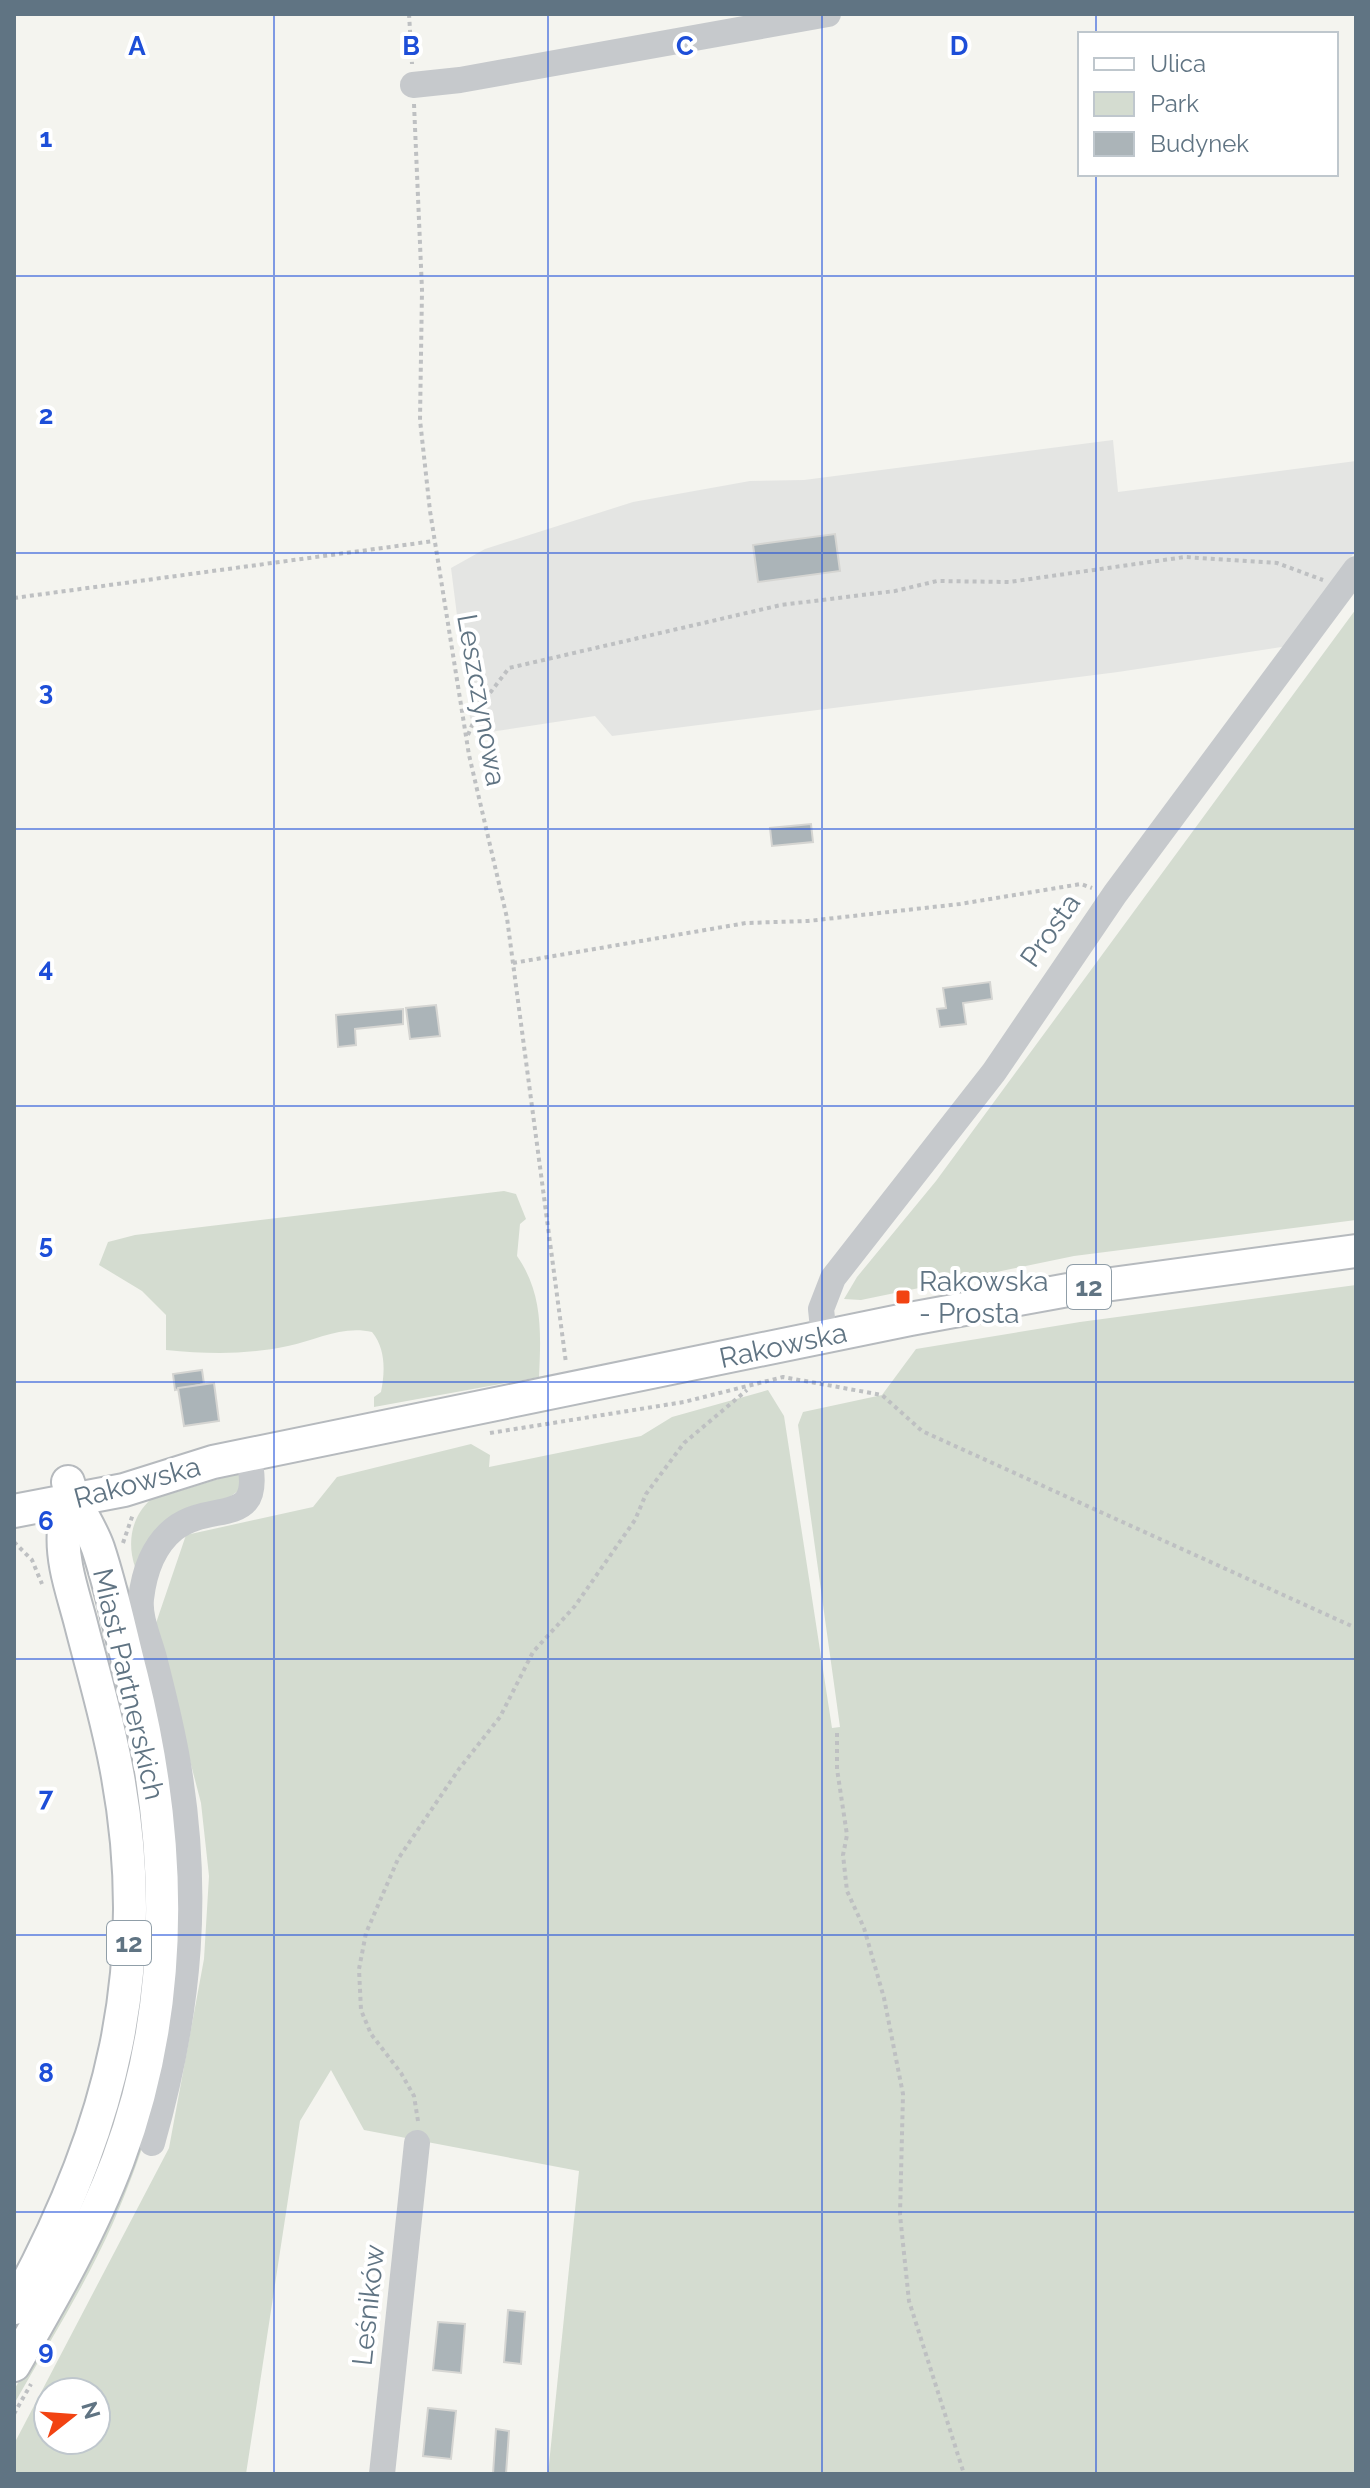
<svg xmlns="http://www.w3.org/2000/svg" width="1370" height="2488" viewBox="0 0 1370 2488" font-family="Raleway,sans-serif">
  <rect width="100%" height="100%" fill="#f4f4ef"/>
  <path fill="#e4e5e3" d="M1113,440L1118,492L1356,461V550L1288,646L1118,672L612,736L595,716L484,733L470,718L451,568L485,549L633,502L750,481L804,480Z"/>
  <g fill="#d4dcd0" fill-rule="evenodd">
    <path d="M1356,609V1220L1074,1256L861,1300L844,1299L857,1277L936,1181Z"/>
    <path d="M504,1191L516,1194L526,1219L520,1224L517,1256C543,1293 541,1333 539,1377L374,1407V1397L381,1392C385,1372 386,1349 372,1332C343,1325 316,1340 288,1346C246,1355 208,1354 166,1350V1315L142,1291L99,1265L108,1242L135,1235Z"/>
    <path d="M1356,1285V2474H548L579,2171L364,2130L331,2070L300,2121L246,2474H14V2444L169,2148L204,1959L209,1876L201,1803L155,1626L186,1535L313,1507L337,1477L471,1444L490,1455L489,1467L641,1436L672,1417L768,1390L784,1416L832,1728L840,1727L798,1425L803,1412L882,1395L916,1349L1080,1322ZM48,2392H96V2440H48Z"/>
    <path d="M241,1472L246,1485L135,1567C127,1543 131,1518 150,1500Z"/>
    <path d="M123,1582L128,1586C193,1820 213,1994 113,2223C85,2286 48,2344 14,2404V2390C54,2319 96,2249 125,2173C205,1967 176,1789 119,1583Z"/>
  </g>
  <g fill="#abb4b8" stroke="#d5d5d2" stroke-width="2">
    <path d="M835,534L840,571L758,582L753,545Z"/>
    <path d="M811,824L813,842L772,846L770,828Z"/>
    <path d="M990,982L992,999L963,1003L966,1024L940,1027L937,1009L946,1008L943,988Z"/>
    <path d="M436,1005L440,1036L410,1039L406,1008Z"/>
    <path d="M403,1009V1024L355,1029L356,1045L338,1047L336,1015Z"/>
    <path d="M202,1370L204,1384L175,1390L173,1374Z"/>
    <path d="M214,1383L219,1421L184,1426L178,1388Z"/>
    <path d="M508,2310L525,2312L521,2364L504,2362Z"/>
    <path d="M438,2322L465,2324L461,2373L433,2370Z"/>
    <path d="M428,2408L456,2411L451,2459L423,2456Z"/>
    <path d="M496,2429L509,2431L506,2474H493Z"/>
  </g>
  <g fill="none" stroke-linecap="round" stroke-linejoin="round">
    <g stroke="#b6babe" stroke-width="36">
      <g id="major">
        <path d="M14,1511L124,1490L213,1462L910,1319L1068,1290L1356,1251"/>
        <path d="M14,2308C111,2133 155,1967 116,1766C107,1718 93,1671 81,1624C73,1593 61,1562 64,1529C64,1520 69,1510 73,1501"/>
        <path d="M14,2365C52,2299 91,2232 118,2160C177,2003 172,1838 132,1677C121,1635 112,1590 98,1548C90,1525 74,1506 68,1482"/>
      </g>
    </g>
    <g stroke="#bec0c2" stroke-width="4" stroke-dasharray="4 4" stroke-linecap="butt">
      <path d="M409,14L412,64"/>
      <path d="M414,104L422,290L420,420L430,511L469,755L507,918L566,1363"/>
      <path d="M14,598L434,541"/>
      <path d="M468,735L480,706L509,668L781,605L895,591L937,581L1009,582L1185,557L1277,563L1323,580"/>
      <path d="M513,963L746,923L808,921L960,904L1081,884L1092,888"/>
      <path d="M490,1433L684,1402L783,1377L882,1395L922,1431L1356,1628"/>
      <path d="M14,1542L32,1560L42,1584"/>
      <path d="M123,1543L133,1514"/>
      <path d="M837,1733V1769L847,1835L843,1855L847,1891L864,1928L884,1998L903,2094L900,2215L909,2301L964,2474"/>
      <path d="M418,2121L414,2096L401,2073L371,2034L361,2010L359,1969L366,1933L398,1859L459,1769L500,1717L533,1652L575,1606L635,1520L646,1494L684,1443L747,1390"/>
      <path d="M14,2414L31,2384"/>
    </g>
    <g stroke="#c6c9cc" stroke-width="26">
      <path d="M413,85L460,80L828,14"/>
      <path d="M824,1337L821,1309L833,1278L994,1072L1115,894L1356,569"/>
      <path d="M152,2143C190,2009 201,1891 176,1753C170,1721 162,1689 154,1658C149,1639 139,1618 141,1599C144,1573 153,1546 174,1529C212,1499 267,1531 248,1455"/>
      <path d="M382,2474L417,2143"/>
    </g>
    <use href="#major" stroke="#fff" stroke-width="32"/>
  </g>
  <path fill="none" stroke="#1d4ed8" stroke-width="2" stroke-opacity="0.55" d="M274,14V2474M548,14V2474M822,14V2474M1096,14V34M1096,174V2474M14,276H1356M14,553H1356M14,829H1356M14,1106H1356M14,1382H1356M14,1659H1356M14,1935H1356M14,2212H1356"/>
  <rect fill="#f24312" stroke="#fff" stroke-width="3" x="895" y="1289" width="16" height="16" rx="4"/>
  <g text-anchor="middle" stroke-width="8" stroke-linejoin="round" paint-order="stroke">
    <g fill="#fff" stroke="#909ea8" stroke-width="2">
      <rect x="1067" y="1265" width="44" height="44" rx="6"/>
      <rect x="107" y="1921" width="44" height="44" rx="6"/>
    </g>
    <g font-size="26" font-weight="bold" fill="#607483">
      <text x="1089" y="1296">12</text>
      <text x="129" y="1952">12</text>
    </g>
    <g font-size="28" fill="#607483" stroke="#fff">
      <text transform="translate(482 700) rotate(80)" y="10">Leszczynowa</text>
      <text transform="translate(1050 930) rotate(-55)" y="10">Prosta</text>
      <text transform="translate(783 1345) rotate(-12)" y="10">Rakowska</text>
      <text transform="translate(137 1482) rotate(-15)" y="10">Rakowska</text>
      <text transform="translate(129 1684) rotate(77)" y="10">Miast Partnerskich</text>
      <text transform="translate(368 2305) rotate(-84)" y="10">Leśników</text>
    </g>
    <g font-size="28" fill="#607483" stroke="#fff" text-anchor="start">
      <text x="919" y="1291">Rakowska<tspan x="919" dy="32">- Prosta</tspan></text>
    </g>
  </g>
  <g font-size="26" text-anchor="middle" font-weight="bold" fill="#1d4ed8" stroke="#fff" stroke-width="8" stroke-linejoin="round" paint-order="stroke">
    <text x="137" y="55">A</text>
    <text x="411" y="55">B</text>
    <text x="685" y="55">C</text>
    <text x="959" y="55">D</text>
    <text x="46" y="147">1</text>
    <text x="46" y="424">2</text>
    <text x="46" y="700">3</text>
    <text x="46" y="977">4</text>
    <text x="46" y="1253">5</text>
    <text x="46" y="1530">6</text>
    <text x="46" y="1806">7</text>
    <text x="46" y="2082">8</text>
    <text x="46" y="2359">9</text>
  </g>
  <rect width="1370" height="2488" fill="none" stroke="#607483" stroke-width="32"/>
  <rect x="1078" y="32" width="260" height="144" fill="#ffffff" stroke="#bfc7cd" stroke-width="2"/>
  <rect x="1094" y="58" width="40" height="12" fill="#ffffff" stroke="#bfc7cd" stroke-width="2"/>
  <text x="1150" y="72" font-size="24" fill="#607483">Ulica</text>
  <rect x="1094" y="92" width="40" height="24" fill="#d4dcd0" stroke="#bfc7cd" stroke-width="2"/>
  <text x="1150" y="112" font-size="24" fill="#607483">Park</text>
  <rect x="1094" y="132" width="40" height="24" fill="#abb4b8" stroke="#bfc7cd" stroke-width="2"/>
  <text x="1150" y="152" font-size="24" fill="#607483">Budynek</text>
  <g transform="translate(72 2416) rotate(73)"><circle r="38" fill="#ffffff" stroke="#bfc7cd" stroke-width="2"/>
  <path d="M0-6L14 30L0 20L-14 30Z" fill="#f24312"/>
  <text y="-12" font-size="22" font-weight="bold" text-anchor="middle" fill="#607483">N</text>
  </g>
</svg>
